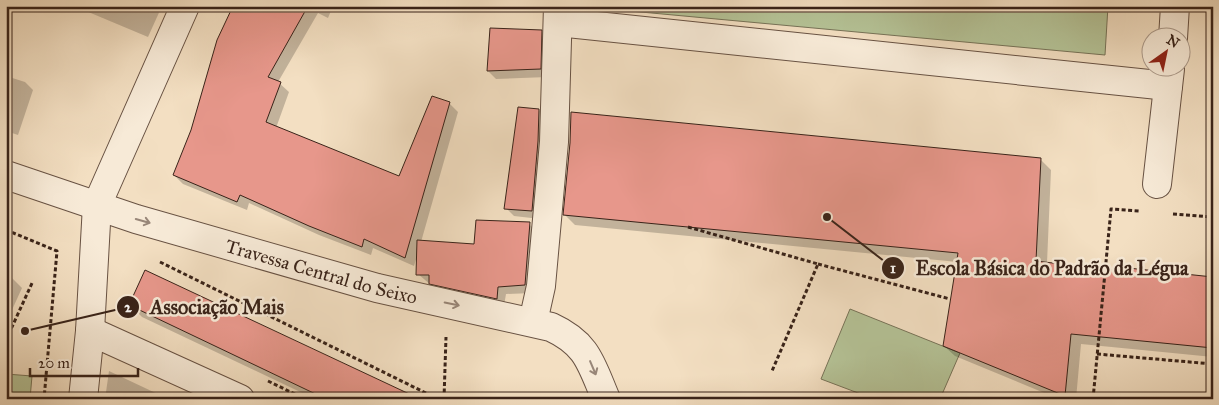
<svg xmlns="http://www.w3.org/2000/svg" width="1219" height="405" viewBox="0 0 1219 405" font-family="'IM FELL Great Primer',serif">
  <rect width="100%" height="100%" fill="#f3dfc2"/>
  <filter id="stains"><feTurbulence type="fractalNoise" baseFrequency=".004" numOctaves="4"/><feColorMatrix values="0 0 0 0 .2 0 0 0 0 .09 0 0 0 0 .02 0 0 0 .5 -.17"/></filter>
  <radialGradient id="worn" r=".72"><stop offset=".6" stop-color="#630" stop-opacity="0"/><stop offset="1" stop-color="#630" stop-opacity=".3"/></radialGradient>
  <g fill="#b5c397" stroke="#777358">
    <path d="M576,6H1108L1105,55Z"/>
    <path d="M850,309L960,353L940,399H874L821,379Z"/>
    <path d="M6,374L32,376L30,399H6Z"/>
  </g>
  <g fill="#0003">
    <path d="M74,6H162L148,37Z"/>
    <path d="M235,6H333L328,18L318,13L278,82L289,92L276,128L399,177L449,103L458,112L421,242L475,246L529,224L537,232L533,293L506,294L504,306L438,291L418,274L417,256L414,266L373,248L371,255L319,235L249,203L247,210L183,184L174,175L192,131Z"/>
    <path d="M541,31L549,39L548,77L496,79L488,71Z"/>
    <path d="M6,76L25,82L33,90L18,135L6,131Z"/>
    <path d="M539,110L547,118L540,219L514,216L506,208Z"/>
    <path d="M1040,159L1051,170L1047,263L1129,274L1213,278V357L1081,344L1076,399H1059L955,356L944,346L958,262L575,225L564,214Z"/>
    <path d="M6,275L12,278L22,288L6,323Z"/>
    <path d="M130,305L407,399H315L142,317Z"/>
    <path d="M109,371L162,396L165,399H105Z"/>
  </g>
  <g fill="#e7978b" stroke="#392319">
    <path d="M233,6H308L268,77L281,82L266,122L399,176L432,96L450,102L405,258L364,239L362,247L309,226L240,195L237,202L173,175L191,130L217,40Z"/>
    <path d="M490,28L542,30L541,69L487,71Z"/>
    <path d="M518,107L539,109L538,141L532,211L504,209Z"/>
    <path d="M571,112L1041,158L1036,261L1128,272V268L1213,277V348L1071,334L1065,396L943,346L958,253L563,215L570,143Z"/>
    <path d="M476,220L530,222L525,285L498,287L497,299L429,284V275H416L417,240L474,244Z"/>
    <path d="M145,270L420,399H326L129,305Z"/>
  </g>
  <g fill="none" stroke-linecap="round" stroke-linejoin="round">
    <g stroke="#685243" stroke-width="30">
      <g id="minor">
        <path d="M558,22L1168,86"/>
        <path d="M1173,38L1175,6"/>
        <path id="s1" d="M6,175L136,219L377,288L551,327C588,344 591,364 606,399"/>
        <path d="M1157,184L1170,69"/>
        <path d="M533,322L541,286L554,142L558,6"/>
        <path d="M90,331L240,399"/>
        <path d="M83,399L90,331L97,205L185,6"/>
      </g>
    </g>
    <g stroke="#392319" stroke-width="3" stroke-dasharray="4 2.5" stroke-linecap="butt">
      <path d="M1173,214L1213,217"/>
      <path d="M688,227L818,264L772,371"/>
      <path d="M6,230L57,251L44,399"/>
      <path d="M160,262L438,399"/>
      <path d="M818,264L950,299"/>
      <path d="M6,340L33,281"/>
      <path d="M1097,354L1213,364"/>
      <path d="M268,381L305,399"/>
      <path d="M444,399L446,337"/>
      <path d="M1093,399L1111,209L1139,211"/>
    </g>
    <use href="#minor" stroke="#f7ead7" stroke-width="28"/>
  </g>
  <defs><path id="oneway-shaft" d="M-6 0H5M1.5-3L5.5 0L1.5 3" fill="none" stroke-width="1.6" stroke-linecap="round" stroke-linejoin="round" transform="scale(1.25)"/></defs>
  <g stroke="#988678">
    <use href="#oneway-shaft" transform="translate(143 221) rotate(16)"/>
    <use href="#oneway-shaft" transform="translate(452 304) rotate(12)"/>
    <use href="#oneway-shaft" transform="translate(593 368) rotate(67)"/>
  </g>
  <g text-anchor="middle" stroke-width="5" stroke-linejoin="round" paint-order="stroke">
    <g font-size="19" fill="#392319" stroke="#f7ead7">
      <text dy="7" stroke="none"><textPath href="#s1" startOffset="330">Travessa Central do Seixo</textPath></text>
    </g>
  </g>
  <path fill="none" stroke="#392319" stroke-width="2" d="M827 217L893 268M25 331L128 307"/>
  <g fill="#392319" stroke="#f7ead7" stroke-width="2">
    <circle cx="827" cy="217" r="5"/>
    <circle cx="25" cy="331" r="5"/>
    <circle cx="893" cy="268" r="12"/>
    <circle cx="128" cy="307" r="12"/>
  </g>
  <g font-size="15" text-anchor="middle" font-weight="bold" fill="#fff">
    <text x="893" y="273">1</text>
    <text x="128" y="312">2</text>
  </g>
  <g font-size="20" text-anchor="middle" font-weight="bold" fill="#392319" stroke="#f7ead7" stroke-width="5" stroke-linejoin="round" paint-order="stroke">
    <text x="1052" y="275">Escola Básica do Padrão da Légua</text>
    <text x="217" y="314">Associação Mais</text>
  </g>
  <rect width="1219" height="405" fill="none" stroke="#f3dfc2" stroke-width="25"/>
  <rect x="8" y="8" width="1204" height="390" fill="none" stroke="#392319" stroke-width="2.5"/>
  <rect x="12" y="12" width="1194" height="380" fill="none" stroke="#392319"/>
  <g transform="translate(1166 52) rotate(33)"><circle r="24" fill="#f7ead7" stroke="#ab9a8b"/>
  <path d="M0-4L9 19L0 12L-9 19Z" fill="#8f2418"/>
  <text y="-8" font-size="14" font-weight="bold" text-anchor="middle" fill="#392319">N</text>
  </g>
  <path d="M30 368v8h108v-8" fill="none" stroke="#392319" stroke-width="2.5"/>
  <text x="38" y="368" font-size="15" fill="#392319" stroke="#f7ead7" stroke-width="4" paint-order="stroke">20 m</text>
  <rect width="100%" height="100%" filter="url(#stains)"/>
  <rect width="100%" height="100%" fill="url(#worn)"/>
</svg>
